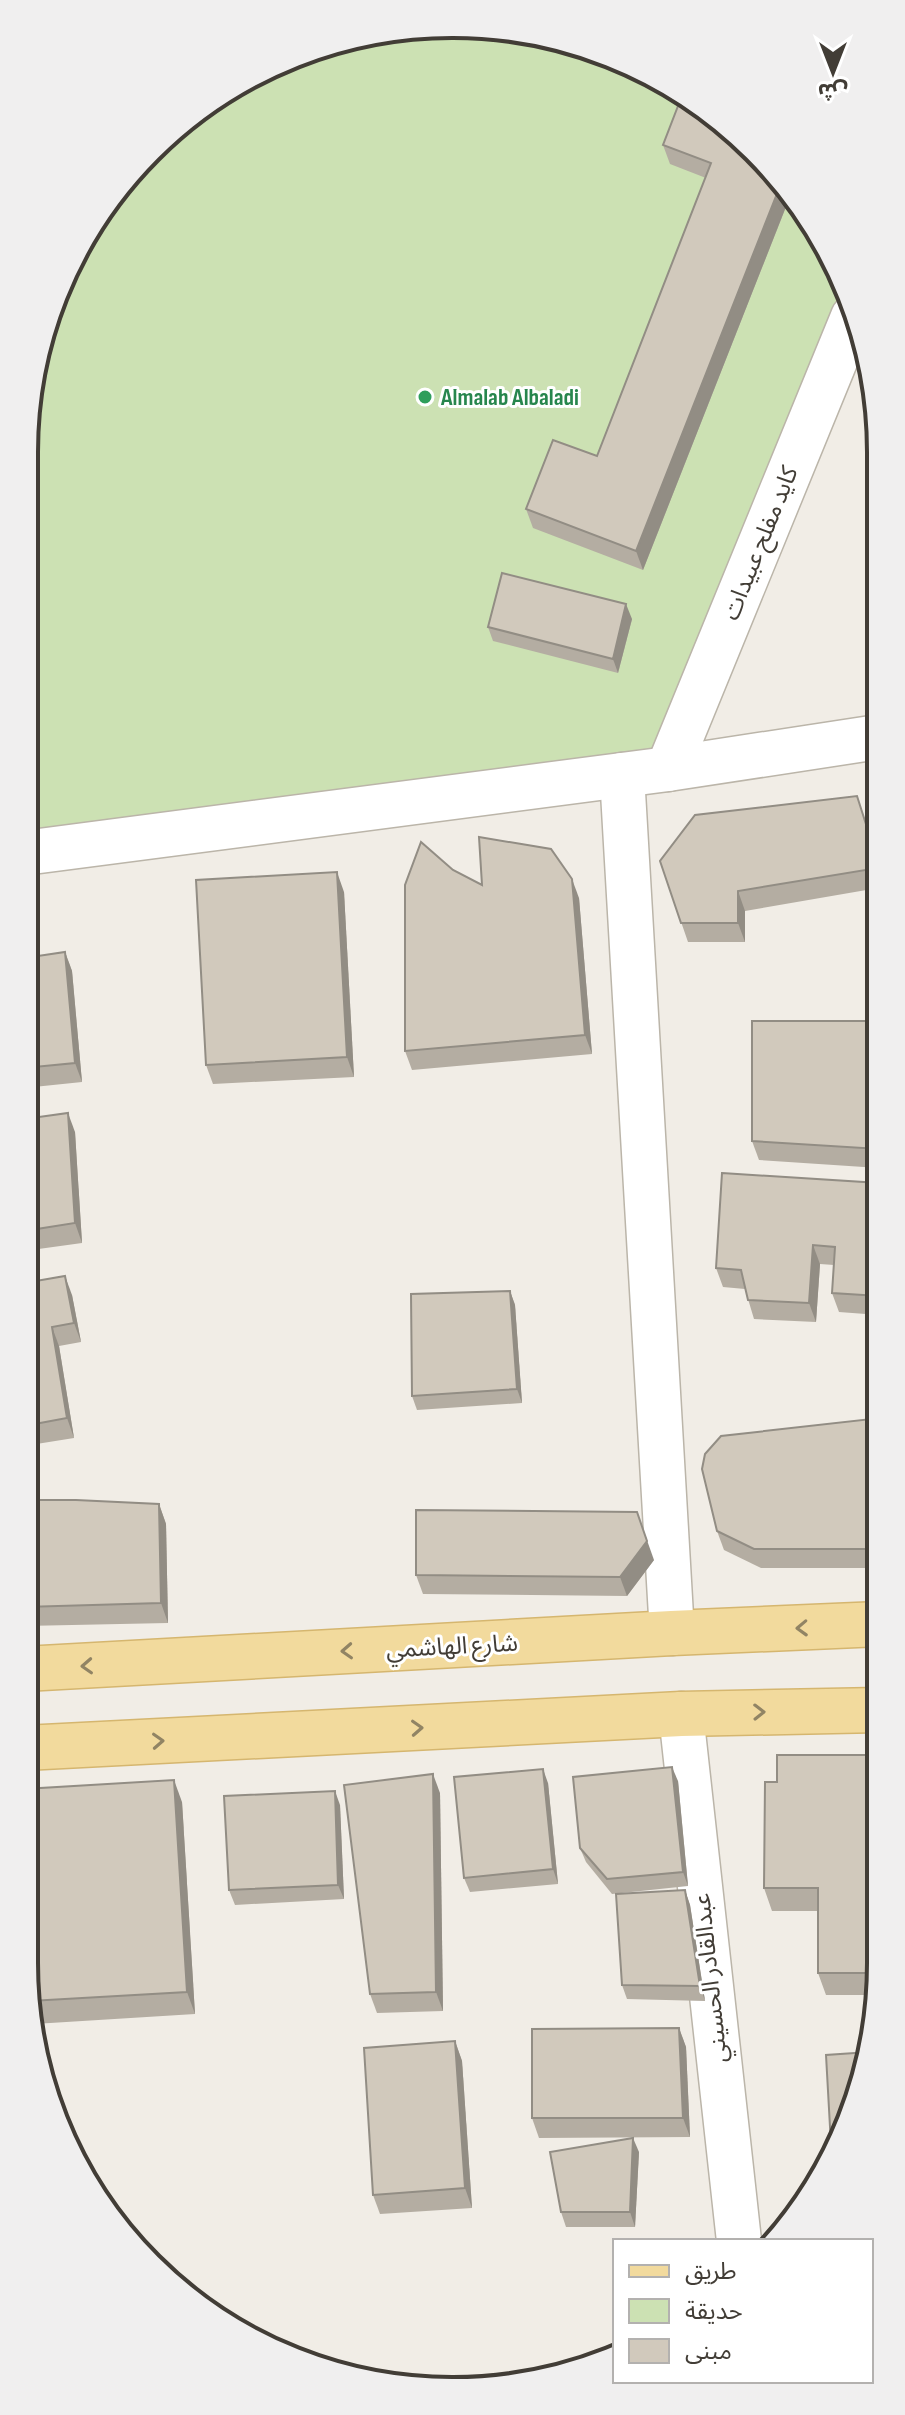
<svg xmlns="http://www.w3.org/2000/svg" width="905" height="2415" viewBox="0 0 905 2415" font-family="'Sofia Sans Condensed','Noto Sans Arabic',sans-serif">
  <rect width="100%" height="100%" fill="#f1ede6"/>
  <path fill="#cce1b3" d="M397,28L564,39L690,96L774,170L837,263L852,314L662,781L24,861V453L39,341L113,191L239,81Z"/>
  <g fill="none" stroke-linecap="round" stroke-linejoin="round">
    <g stroke="#bbb5a9" stroke-width="47">
      <g id="minor">
        <path d="M668,769L853,317"/>
        <path d="M622,775L672,1633"/>
        <path d="M24,853L668,769L878,737"/>
        <path d="M681,1714L739,2241"/>
      </g>
    </g>
    <g stroke="#d5b66f" stroke-width="47">
      <g id="major">
        <path d="M24,1669L672,1633L880,1624"/>
        <path d="M24,1748L681,1714L880,1710"/>
      </g>
    </g>
    <use href="#minor" stroke="#fff" stroke-width="44"/>
    <use href="#major" stroke="#f2da9d" stroke-width="44"/>
  </g>
  <g fill="#b4ada2">
    <path d="M663,145L774,170L791,194L643,570L533,528L526,509L597,456L706,178L670,164Z"/>
    <path d="M632,619L618,673L493,641L488,627Z"/>
    <path d="M878,860V888L745,911V942H688L660,861Z"/>
    <path d="M453,870L482,885L579,898L592,1054L412,1070L405,1051Z"/>
    <path d="M344,892L354,1077L213,1084L206,1065Z"/>
    <path d="M65,952L72,971L82,1082L24,1088V958Z"/>
    <path d="M879,1021V1168L759,1160L752,1141Z"/>
    <path d="M24,1119L75,1132L82,1243L24,1251Z"/>
    <path d="M879,1183V1315L839,1312L832,1293L834,1265L820,1264L816,1322L754,1319L745,1289L723,1287L716,1268Z"/>
    <path d="M24,1283L72,1295L81,1342L59,1346L74,1438L24,1446Z"/>
    <path d="M510,1291L515,1305L522,1403L417,1410L412,1396Z"/>
    <path d="M880,1418V1568H761L724,1550L717,1531Z"/>
    <path d="M24,1500L159,1504L166,1524L168,1623L24,1626Z"/>
    <path d="M654,1560L627,1596L423,1594L416,1575Z"/>
    <path d="M880,1755L881,1898H880L879,1977L877,1995H826L818,1973V1911H772L764,1888L777,1782Z"/>
    <path d="M678,1781L688,1886L612,1894L586,1862L580,1848Z"/>
    <path d="M548,1783L558,1884L470,1892L464,1878Z"/>
    <path d="M440,1793L443,2011L377,2013L370,1994Z"/>
    <path d="M182,1802L195,2014L34,2024L24,1962Z"/>
    <path d="M340,1805L344,1899L235,1905L229,1890Z"/>
    <path d="M685,1890L690,1905L705,2001L627,1999L622,1985Z"/>
    <path d="M679,2028L686,2047L690,2137L539,2138L532,2118Z"/>
    <path d="M455,2041L462,2061L472,2208L380,2214L373,2195Z"/>
    <path d="M639,2152L635,2227H566L561,2212Z"/>
  </g>
  <g fill="#928d84">
    <path d="M782,181L791,194L643,570L636,551Z"/>
    <path d="M626,604L632,619L618,673L613,659Z"/>
    <path d="M337,872L344,892L354,1077L347,1057Z"/>
    <path d="M572,879L579,898L592,1054L585,1035Z"/>
    <path d="M738,891L745,911V942L738,923Z"/>
    <path d="M65,952L72,971L82,1082L75,1063Z"/>
    <path d="M68,1113L75,1132L82,1243L75,1223Z"/>
    <path d="M813,1245L820,1264L816,1322L809,1303Z"/>
    <path d="M65,1276L72,1295L81,1342L74,1323Z"/>
    <path d="M510,1291L515,1305L522,1403L517,1389Z"/>
    <path d="M52,1327L59,1346L74,1438L67,1418Z"/>
    <path d="M159,1504L166,1524L168,1623L161,1603Z"/>
    <path d="M637,1512L654,1560L627,1596L620,1577Z"/>
    <path d="M672,1767L678,1781L688,1886L683,1872Z"/>
    <path d="M543,1769L548,1783L558,1884L553,1869Z"/>
    <path d="M433,1774L440,1793L443,2011L436,1992Z"/>
    <path d="M174,1780L182,1802L195,2014L187,1992Z"/>
    <path d="M335,1791L340,1805L344,1899L338,1885Z"/>
    <path d="M872,1876L880,1898L879,1977L877,1991L871,1973Z"/>
    <path d="M685,1890L690,1905L705,2001L700,1986Z"/>
    <path d="M679,2028L686,2047L690,2137L683,2118Z"/>
    <path d="M455,2041L462,2061L472,2208L465,2188Z"/>
    <path d="M633,2138L639,2152L635,2227L630,2212Z"/>
  </g>
  <g fill="#d1c9bc" stroke="#928d84" stroke-width="2">
    <path d="M683,93L690,96L774,170L782,181L636,551L526,509L553,440L597,456L711,163L663,145Z"/>
    <path d="M502,573L626,604L613,659L488,627Z"/>
    <path d="M857,796L878,862V868L738,891V923H681L660,861L695,815Z"/>
    <path d="M479,837L551,849L572,879L585,1035L405,1051V885L421,842L453,870L482,885Z"/>
    <path d="M337,872L347,1057L206,1065L196,880Z"/>
    <path d="M65,952L75,1063L24,1068V958Z"/>
    <path d="M752,1021H879V1149L752,1141Z"/>
    <path d="M68,1113L75,1223L24,1231V1119Z"/>
    <path d="M722,1173L879,1183V1296L832,1293L835,1247L813,1245L809,1303L748,1300L741,1270L716,1268Z"/>
    <path d="M65,1276L74,1323L52,1327L67,1418L24,1426V1283Z"/>
    <path d="M510,1291L517,1389L412,1396L411,1294Z"/>
    <path d="M880,1418V1549H754L717,1531L702,1469L705,1454L721,1436Z"/>
    <path d="M24,1500H76L159,1504L161,1603L24,1607Z"/>
    <path d="M416,1510L637,1512L647,1541L620,1577L416,1575Z"/>
    <path d="M777,1755H880L881,1876H872L871,1973H818V1888H764L765,1782H777Z"/>
    <path d="M672,1767L683,1872L607,1879L580,1848L573,1777Z"/>
    <path d="M543,1769L553,1869L464,1878L454,1777Z"/>
    <path d="M433,1774L436,1992L370,1994L344,1785Z"/>
    <path d="M174,1780L187,1992L30,2001L24,1962V1789Z"/>
    <path d="M335,1791L338,1885L229,1890L224,1796Z"/>
    <path d="M685,1890L700,1986L622,1985L616,1894Z"/>
    <path d="M679,2028L683,2118H532V2029Z"/>
    <path d="M455,2041L465,2188L373,2195L364,2048Z"/>
    <path d="M869,2052L866,2074L831,2145L826,2055Z"/>
    <path d="M633,2138L630,2212H561L550,2152Z"/>
  </g>
  <defs><path id="oneway-chevron" d="M-2-3.5L2.5 0L-2 3.5" fill="none" stroke-width="1.6" stroke-linecap="round" stroke-linejoin="round" transform="scale(2)"/></defs>
  <g stroke="#918464">
    <use href="#oneway-chevron" transform="translate(802 1628) rotate(178)"/>
    <use href="#oneway-chevron" transform="translate(347 1651) rotate(177)"/>
    <use href="#oneway-chevron" transform="translate(87 1666) rotate(177)"/>
    <use href="#oneway-chevron" transform="translate(759 1712) rotate(-1)"/>
    <use href="#oneway-chevron" transform="translate(417 1728) rotate(-3)"/>
    <use href="#oneway-chevron" transform="translate(158 1741) rotate(-3)"/>
  </g>
  <circle fill="#2e9e5b" stroke="#fff" stroke-width="3" cx="425" cy="397" r="8"/>
  <g text-anchor="middle" stroke-width="6" stroke-linejoin="round" paint-order="stroke">
    <g font-size="24" font-weight="bold" fill="#27864d" stroke="#fff" text-anchor="start">
      <text x="441" y="405">Almalab Albaladi</text>
    </g>
    <g font-size="24" fill="#423d36" stroke="#fff">
      <text transform="translate(760 543) rotate(-68)" y="8">كايد مفلح عبيدات</text>
      <text transform="translate(452 1646) rotate(-3)" y="8">شارع الهاشمي</text>
      <text transform="translate(710 1978) rotate(-96)" y="8">عبدالقادر الحسيني</text>
    </g>
  </g>
  <path d="M0 0H905V2415H0ZM452 38H453A414 414 0 0 1 867 452V1963A414 414 0 0 1 453 2377H452A414 414 0 0 1 38 1963V452A414 414 0 0 1 452 38Z" fill="#f0efef" fill-rule="evenodd"/>
  <path fill="none" stroke="#423d36" stroke-width="4" d="M452 38H453A414 414 0 0 1 867 452V1963A414 414 0 0 1 453 2377H452A414 414 0 0 1 38 1963V452A414 414 0 0 1 452 38Z"/>
  <rect x="613" y="2239" width="260" height="144" fill="#ffffff" stroke="#b3b1af" stroke-width="2"/>
  <rect x="629" y="2265" width="40" height="12" fill="#f2da9d" stroke="#b3b1af" stroke-width="2"/>
  <text x="685" y="2279" font-size="24" fill="#423d36">طريق</text>
  <rect x="629" y="2299" width="40" height="24" fill="#cce1b3" stroke="#b3b1af" stroke-width="2"/>
  <text x="685" y="2319" font-size="24" fill="#423d36">حديقة</text>
  <rect x="629" y="2339" width="40" height="24" fill="#d1c9bc" stroke="#b3b1af" stroke-width="2"/>
  <text x="685" y="2359" font-size="24" fill="#423d36">مبنى</text>
  <g transform="translate(833 72) rotate(180)" stroke="#ffffff" stroke-width="6" paint-order="stroke">
  <path d="M0-6L14 30L0 20L-14 30Z" fill="#423d36"/>
  <text y="-12" font-size="22" font-weight="bold" text-anchor="middle" fill="#423d36">ش</text>
  </g>
</svg>
